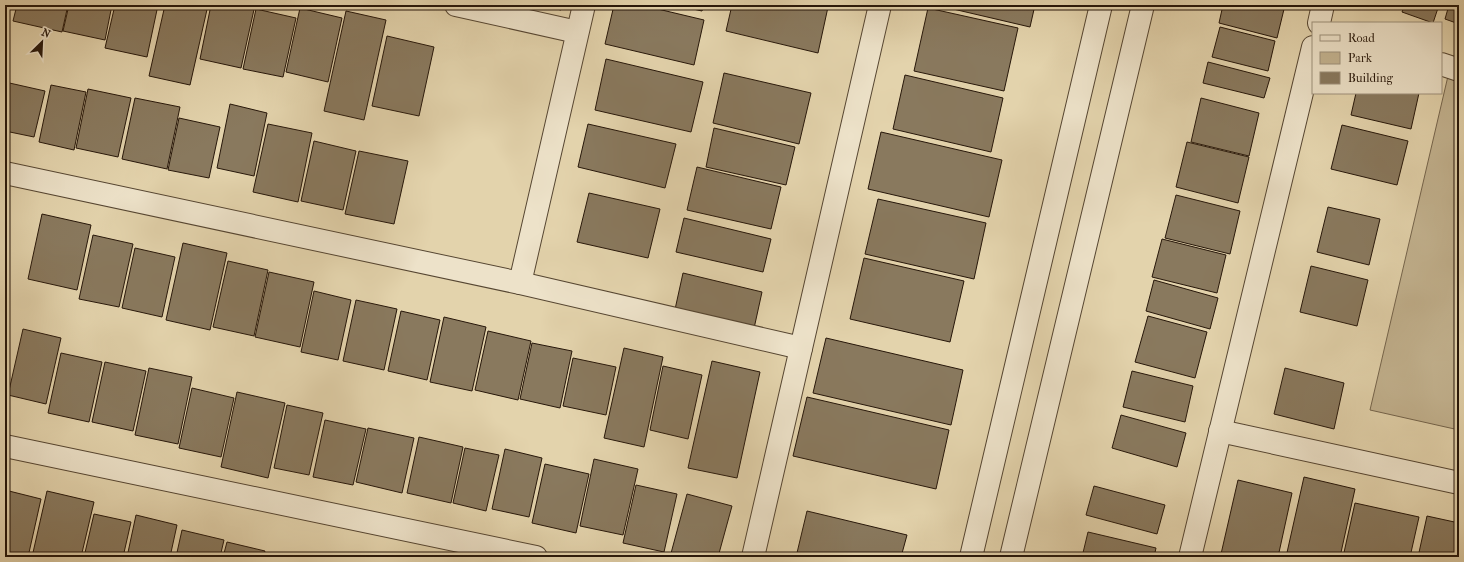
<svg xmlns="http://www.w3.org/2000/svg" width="1464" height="562" viewBox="0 0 1464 562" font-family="'IM FELL French Canon',serif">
  <rect width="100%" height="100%" fill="#e3d3ac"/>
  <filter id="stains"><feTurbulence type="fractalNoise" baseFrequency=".005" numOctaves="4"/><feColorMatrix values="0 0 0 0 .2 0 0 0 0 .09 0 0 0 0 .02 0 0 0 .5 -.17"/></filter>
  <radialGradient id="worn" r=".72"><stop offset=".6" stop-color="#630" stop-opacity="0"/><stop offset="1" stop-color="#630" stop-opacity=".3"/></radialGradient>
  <path fill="#c3b390" stroke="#75654d" d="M1448,76L1459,80V430L1370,410Z"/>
  <g fill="#89795e" stroke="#27170a">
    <path d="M17,5H68L62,32L13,21Z"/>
    <path d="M69,5H112L105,40L63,31Z"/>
    <path d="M115,5H158L147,57L105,48Z"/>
    <path d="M165,5H208L190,85L149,76Z"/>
    <path d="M211,5H255L241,68L200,59Z"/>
    <path d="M538,5H562L561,10Z"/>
    <path d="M614,5H641L704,20L694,65L605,44Z"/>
    <path d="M675,5H704L702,11Z"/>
    <path d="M732,5H819L828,7L818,53L726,31Z"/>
    <path d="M936,5H1035L1030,27Z"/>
    <path d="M1223,5H1285L1277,38L1219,23Z"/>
    <path d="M1405,5H1439L1433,23L1402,12Z"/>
    <path d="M1449,5H1459V24L1445,19Z"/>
    <path d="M300,8L342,18L328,82L286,72Z"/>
    <path d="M928,8L1018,28L1004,91L914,71Z"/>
    <path d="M256,9L296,18L283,77L243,69Z"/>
    <path d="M346,11L386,20L364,120L324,111Z"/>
    <path d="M1220,27L1275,41L1268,71L1212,57Z"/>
    <path d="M387,36L434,47L419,116L372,106Z"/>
    <path d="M606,59L703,82L691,132L595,110Z"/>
    <path d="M1208,62L1270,78L1264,98L1203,83Z"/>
    <path d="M724,73L811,93L799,144L713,123Z"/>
    <path d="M905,75L1003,98L991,152L893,129Z"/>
    <path d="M5,82L45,91L34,137L5,131Z"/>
    <path d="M51,85L86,92L74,150L39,142Z"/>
    <path d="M88,89L131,98L118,157L76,148Z"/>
    <path d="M1356,93H1419L1411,129L1351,115Z"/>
    <path d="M135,98L180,107L167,169L122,159Z"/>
    <path d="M1201,98L1259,113L1249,156L1191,142Z"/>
    <path d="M230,104L267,113L254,176L217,168Z"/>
    <path d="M179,118L220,127L209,178L168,170Z"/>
    <path d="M268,124L312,133L298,202L253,192Z"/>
    <path d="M588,124L676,144L665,188L578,167Z"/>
    <path d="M1342,125L1408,141L1397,185L1331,169Z"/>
    <path d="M714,128L795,147L786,185L706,167Z"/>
    <path d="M881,132L1002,160L989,217L868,189Z"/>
    <path d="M314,141L356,151L343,210L301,201Z"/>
    <path d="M1187,142L1249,157L1238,203L1176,187Z"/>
    <path d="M359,151L408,161L394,224L345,214Z"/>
    <path d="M697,167L781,187L771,229L687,210Z"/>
    <path d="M589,193L660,209L648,258L577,242Z"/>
    <path d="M1176,195L1240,211L1230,254L1165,238Z"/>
    <path d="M878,199L986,223L974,279L865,254Z"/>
    <path d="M1328,207L1380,219L1369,265L1317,252Z"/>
    <path d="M42,214L91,225L77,290L28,279Z"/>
    <path d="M684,218L771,239L763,272L676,252Z"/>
    <path d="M93,235L133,244L119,307L79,299Z"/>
    <path d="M1162,239L1226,255L1217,293L1152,277Z"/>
    <path d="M183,243L227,253L210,330L166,320Z"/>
    <path d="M135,248L175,257L162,317L122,308Z"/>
    <path d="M864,258L964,281L950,342L850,319Z"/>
    <path d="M228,261L268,270L254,336L213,327Z"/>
    <path d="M1311,266L1368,280L1357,326L1300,312Z"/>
    <path d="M269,272L314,282L300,347L255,337Z"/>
    <path d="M683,273L762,292L753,333L674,314Z"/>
    <path d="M1154,280L1218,298L1210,329L1146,311Z"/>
    <path d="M314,291L351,300L338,360L301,352Z"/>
    <path d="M356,300L397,309L384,370L343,361Z"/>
    <path d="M401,311L440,320L427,380L388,371Z"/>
    <path d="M1148,316L1207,332L1195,378L1135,362Z"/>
    <path d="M444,317L486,327L472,391L430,382Z"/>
    <path d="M23,329L61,338L46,404L8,395Z"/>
    <path d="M488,331L531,341L518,400L475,390Z"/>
    <path d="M826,338L963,370L951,425L813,393Z"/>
    <path d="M532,343L572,351L560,408L520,399Z"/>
    <path d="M624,348L663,357L644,447L604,438Z"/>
    <path d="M61,353L102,362L89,422L48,413Z"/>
    <path d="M573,358L616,367L606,415L563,406Z"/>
    <path d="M712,361L760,372L737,478L688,468Z"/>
    <path d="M105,362L146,371L133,431L92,422Z"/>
    <path d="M663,366L702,375L688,439L650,430Z"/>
    <path d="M149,368L192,377L178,444L135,435Z"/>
    <path d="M1285,368L1344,383L1334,429L1274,414Z"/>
    <path d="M1132,371L1193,386L1185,422L1123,407Z"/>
    <path d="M192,388L234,398L221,457L179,448Z"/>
    <path d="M237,392L285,403L268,478L221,467Z"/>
    <path d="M807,397L949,430L936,489L793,456Z"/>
    <path d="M287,405L323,413L309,475L274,468Z"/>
    <path d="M1121,415L1186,433L1177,467L1112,448Z"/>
    <path d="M325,420L366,429L353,485L313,477Z"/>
    <path d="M368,428L414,438L402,493L356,482Z"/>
    <path d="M419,437L463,447L451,503L407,493Z"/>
    <path d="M465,448L499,455L486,511L453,503Z"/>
    <path d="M505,449L542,458L529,517L492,509Z"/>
    <path d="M594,459L638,469L623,535L580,526Z"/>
    <path d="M545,464L589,474L576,533L532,523Z"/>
    <path d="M1304,477L1355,489L1340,557H1286Z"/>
    <path d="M1238,480L1292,493L1278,557H1236L1221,554Z"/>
    <path d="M636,485L677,494L664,552L623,543Z"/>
    <path d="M1094,486L1165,505L1157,534L1086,515Z"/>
    <path d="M5,490L41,499L28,557H5Z"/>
    <path d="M47,491L94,502L81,557H32Z"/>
    <path d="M687,494L732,506L718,557H670Z"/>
    <path d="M1355,503L1419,517L1410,557H1343Z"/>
    <path d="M807,511L907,535L901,557H796Z"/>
    <path d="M94,514L131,522L123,557H84Z"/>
    <path d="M136,515L177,525L170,557H127Z"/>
    <path d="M1427,516L1459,523V557H1418Z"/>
    <path d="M182,530L224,540L220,557H176Z"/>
    <path d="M1088,532L1156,548L1154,557H1082Z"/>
    <path d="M227,542L265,551L263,557H223Z"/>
  </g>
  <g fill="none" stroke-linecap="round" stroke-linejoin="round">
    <g stroke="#564632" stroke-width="24">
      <g id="minor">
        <path d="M456,5L577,32"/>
        <path d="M1319,23L1323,5"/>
        <path d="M1441,64L1459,70"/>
        <path d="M5,173L520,283L801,348"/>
        <path d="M520,283L584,5"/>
        <path d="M1220,431L1459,483"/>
        <path d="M5,446L536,557"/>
        <path d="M753,557L880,5"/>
        <path d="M1190,557L1313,47"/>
      </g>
    </g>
    <g stroke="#564632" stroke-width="24">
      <g id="tertiary">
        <path d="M971,557L1101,5"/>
        <path d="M1011,557L1143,5"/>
      </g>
    </g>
    <use href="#minor" stroke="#ede2c9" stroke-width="22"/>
    <use href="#tertiary" stroke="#ede2c9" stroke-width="22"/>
  </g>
  <rect width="1464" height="562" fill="none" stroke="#e3d3ac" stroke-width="20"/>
  <rect x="6" y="6" width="1452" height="550" fill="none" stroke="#27170a" stroke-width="2"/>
  <rect x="10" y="10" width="1444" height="542" fill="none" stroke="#27170a"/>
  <rect x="1312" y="22" width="130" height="72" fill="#ede2c9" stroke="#9e917d"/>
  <rect x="1320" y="35" width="20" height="6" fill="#ede2c9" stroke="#9e917d"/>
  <text x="1348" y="42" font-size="12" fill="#27170a">Road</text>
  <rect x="1320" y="52" width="20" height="12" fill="#c3b390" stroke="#9e917d"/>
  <text x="1348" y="62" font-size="12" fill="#27170a">Park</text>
  <rect x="1320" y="72" width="20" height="12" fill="#89795e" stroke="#9e917d"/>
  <text x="1348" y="82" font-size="12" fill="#27170a">Building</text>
  <g transform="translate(42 42) rotate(24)" stroke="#ede2c9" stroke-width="3" paint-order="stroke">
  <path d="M0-3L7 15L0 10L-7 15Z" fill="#27170a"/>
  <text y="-6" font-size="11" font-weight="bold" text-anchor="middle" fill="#27170a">N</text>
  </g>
  <rect width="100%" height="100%" filter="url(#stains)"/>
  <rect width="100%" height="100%" fill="url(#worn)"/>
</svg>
